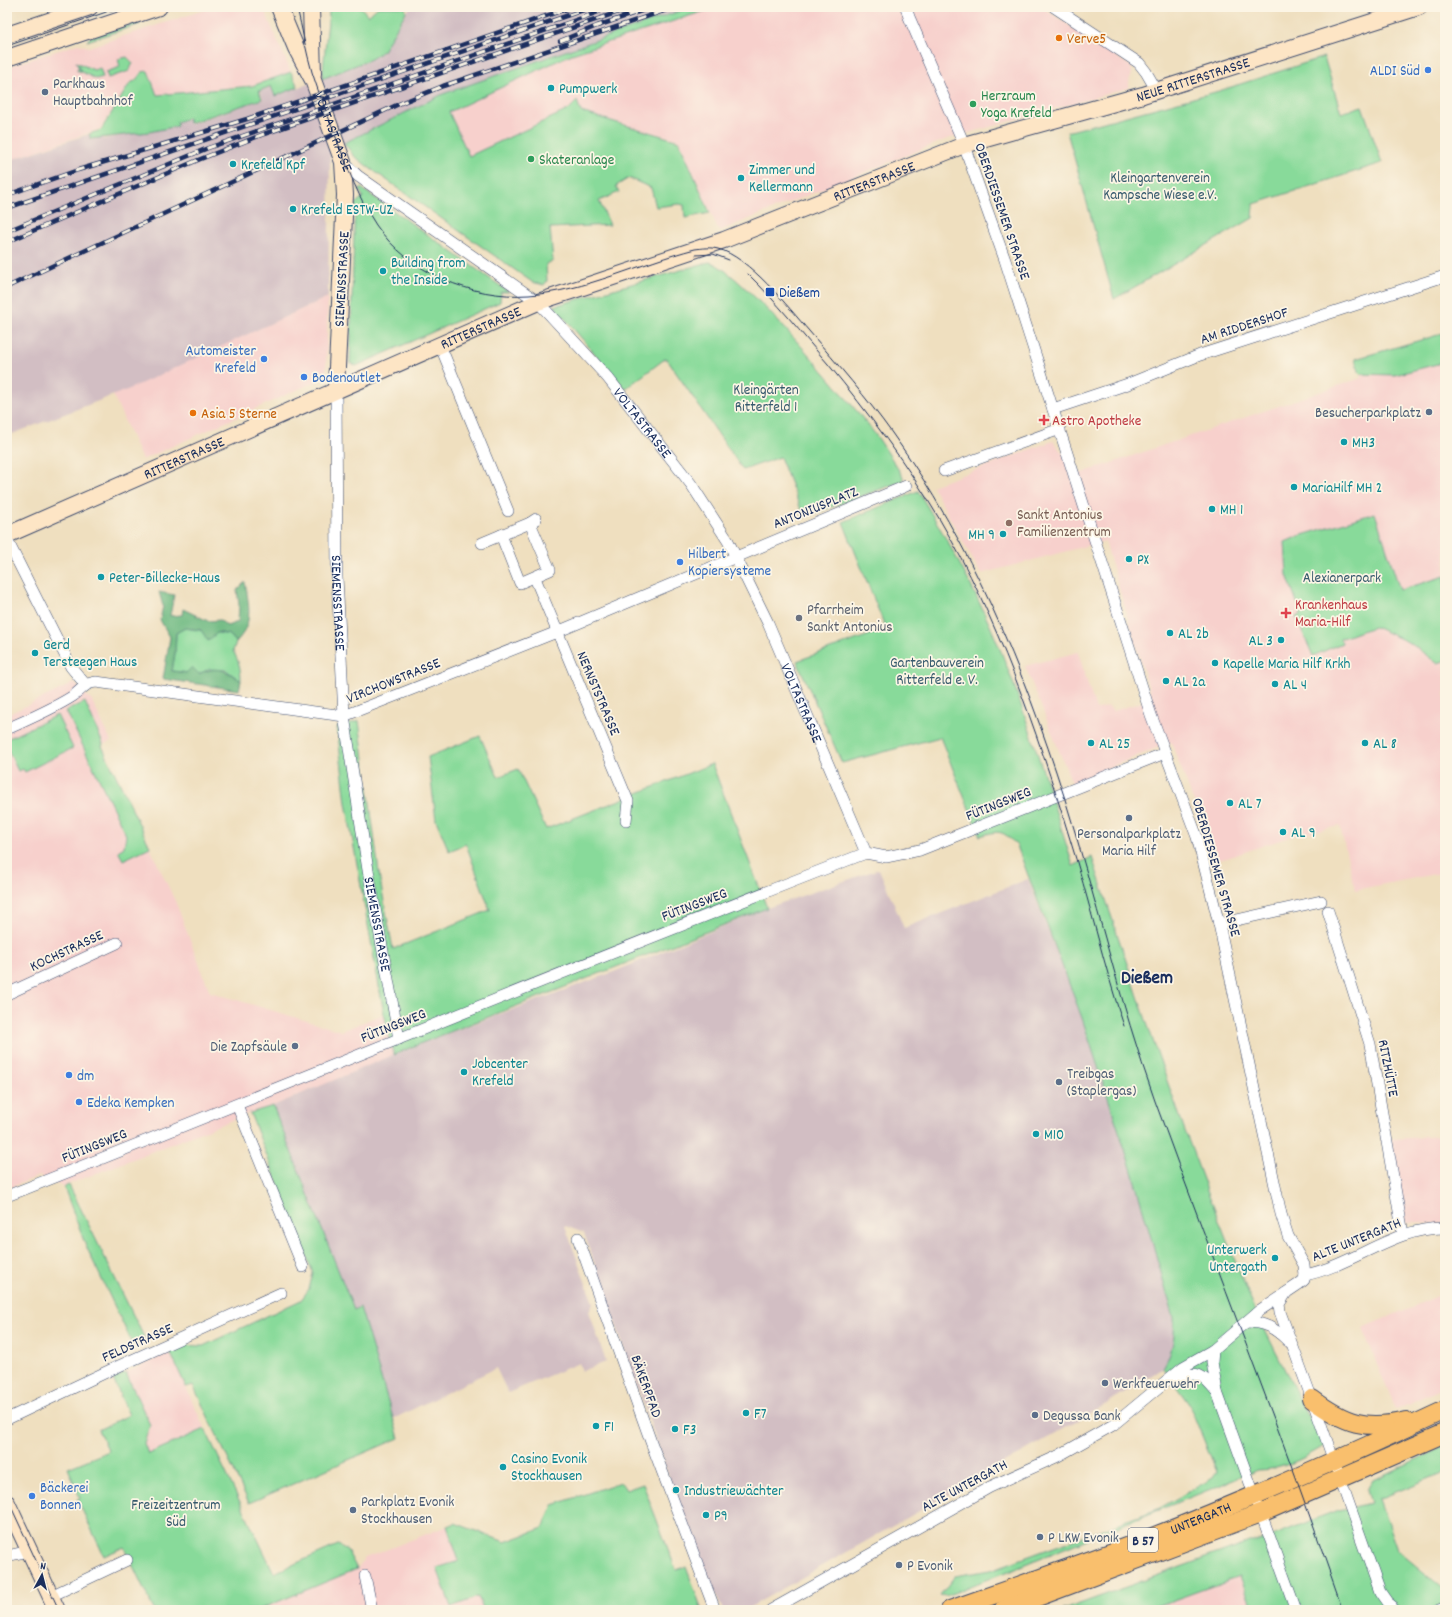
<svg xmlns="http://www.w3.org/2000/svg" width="1452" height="1617" viewBox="0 0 1452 1617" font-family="Dekko,sans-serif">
  <rect width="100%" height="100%" fill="#fcf5e5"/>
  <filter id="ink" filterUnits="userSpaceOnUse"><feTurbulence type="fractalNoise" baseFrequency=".025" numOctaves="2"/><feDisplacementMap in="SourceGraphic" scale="8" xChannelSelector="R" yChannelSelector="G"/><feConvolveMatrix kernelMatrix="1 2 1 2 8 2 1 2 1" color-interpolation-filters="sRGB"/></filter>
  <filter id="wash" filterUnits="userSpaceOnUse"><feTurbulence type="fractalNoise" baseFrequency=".012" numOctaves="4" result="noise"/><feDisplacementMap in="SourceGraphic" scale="16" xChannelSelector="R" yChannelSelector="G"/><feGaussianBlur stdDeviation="0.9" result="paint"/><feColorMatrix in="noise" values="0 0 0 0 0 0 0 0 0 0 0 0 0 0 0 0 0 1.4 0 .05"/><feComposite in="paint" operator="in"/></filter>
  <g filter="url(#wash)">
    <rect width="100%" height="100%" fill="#efdfbf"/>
    <g fill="#f7d0cc">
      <path d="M214,7H263L291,72L252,85L157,95L148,71H142L139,77L130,83L100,129L7,161V67L78,44L89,47Z"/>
      <path d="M717,7H1041L1132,67L1128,88L947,139L719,231L679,140L581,112L577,101L568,110L469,156L449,112L572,54Z"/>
      <path d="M328,297L326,374L319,380L142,460L113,395Z"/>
      <path d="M1445,362V872L1355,890L1340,826L1292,836L1227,858L1212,861L1207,836L1171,742L1072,783L1025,666L1078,652L1096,710L1108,706L1113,711L1152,699L1105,541L981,574L932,486L1053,441L1079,474L1361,378L1360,374L1395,375Z"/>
      <path d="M74,683L92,701L111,741L102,745L176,903L210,992L341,1031L384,1014L394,1055L273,1106L250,1113L64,1186L39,1176L7,1189V715Z"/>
      <path d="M1445,1136V1223L1405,1222L1391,1139Z"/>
      <path d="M1445,1293V1387L1396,1409L1362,1328Z"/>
      <path d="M170,1352L205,1429L148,1454L144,1443L150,1425L126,1373Z"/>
      <path d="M447,1526L459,1561L437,1568L451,1607L478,1597L484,1610H258L357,1569L365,1558Z"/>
      <path d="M1240,1576L1253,1610H1146Z"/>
    </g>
    <g fill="#d2bec3">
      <path d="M410,7H717L572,54L354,156L344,143L330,156L328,297L127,390L7,436V161L89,134L91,140L101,137L104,139L178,126L177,122L188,119L190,124L263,99L260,91L271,87L275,96L322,79L371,59L383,51Z"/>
      <path d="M879,869L904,928L1028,879L1082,1018L1131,1168L1174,1318L1175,1338L1170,1355L1163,1368L1090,1414L745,1610H723L697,1557L584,1233L565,1226L593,1303L589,1311L606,1362L582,1371L579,1363L508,1393L496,1368L393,1419L360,1307L354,1310L273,1106L414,1046L616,971L767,908Z"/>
    </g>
    <g fill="#88da9a" stroke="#52847c">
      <path d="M327,7H361L368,16L378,7H405L406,12L383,51L371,59L322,79L329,12Z"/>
      <path d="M691,7H717L572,54L449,112L469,156L568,110L577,101L581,112L679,141L710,213L685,218L684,205L679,204L656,207L651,188L629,178L616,186L619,192L599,201L610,225L550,228L553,261L546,264L547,281L544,285L532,282L371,169L354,156L344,143L443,94Z"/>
      <path d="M139,22L140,24L87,41L90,37Z"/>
      <path d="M127,57L133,63L129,71L108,78L106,72L120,67L118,59Z"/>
      <path d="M1324,57L1341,113L1362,106L1382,163L1254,204L1253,218L1114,299L1067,132L1219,91Z"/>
      <path d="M76,62L94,70L100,68L103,77L96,79L82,72L79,65L81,72L76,70L79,69Z"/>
      <path d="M148,71L157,95L252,86L291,72L298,87L275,96L271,86L259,91L262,99L189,123L188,118L177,122L178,126L149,132L91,139L89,134L101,130L130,83L135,81L142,72Z"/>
      <path d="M361,188L509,292H501L500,302L356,366L350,363L355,204L363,197L359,189Z"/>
      <path d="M709,262C736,265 857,409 878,438C887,451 895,464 903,477V481L804,517L780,457L743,470L666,358L625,389L554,306Z"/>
      <path d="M1445,333V362L1395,375L1360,374L1355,359Z"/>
      <path d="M918,491C954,550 987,612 1011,677C1034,739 1053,803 1073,866L1092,857C1140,1005 1189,1152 1249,1295C1271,1346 1299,1396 1324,1446C1303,1459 1282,1470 1258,1470L946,1596L940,1595L955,1576L991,1570L1158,1509L1213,1478L1217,1472L1189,1404L1163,1368C1173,1350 1175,1339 1174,1318L1131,1168L1082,1018L1017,846C1003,830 1000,830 980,836L940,737L842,763L797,661L886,629L843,522Z"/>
      <path d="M1375,513L1400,590L1445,576V661L1437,663L1410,643L1375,627L1361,631L1340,639L1342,643L1313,656L1296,617L1301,614L1287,575L1285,542L1299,536Z"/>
      <path d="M185,628L230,635L236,642L233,651C239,661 241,670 241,681L226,670L209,669L199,674L172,671L175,653L176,633Z"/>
      <path d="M85,702L103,744L102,746L150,847L123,860L118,851L124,847L126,835L66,711Z"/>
      <path d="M57,715L73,748L25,772L23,769L18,771L7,748V739Z"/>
      <path d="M359,721L380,880L393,949L490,910L466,844L449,851L436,820L428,757L480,736L498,777L518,769L546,829L712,764L767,908L414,1046L394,1055L384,1014L346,803L337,727Z"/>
      <path d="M273,1106L354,1310L360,1307L399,1438L249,1503L193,1385L186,1387L170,1352L178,1345L203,1346L301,1300L309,1289L313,1273L250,1113Z"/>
      <path d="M69,1185L145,1339L133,1345L85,1244L64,1187Z"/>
      <path d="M126,1373L150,1425L144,1443L148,1454L205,1429L274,1573L338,1545L347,1550L357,1569L258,1610H154L124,1547L104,1556L77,1499L80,1498L68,1468L109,1451L98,1430L129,1415L113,1379Z"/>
      <path d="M1445,1446V1472L1379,1499L1397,1550L1445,1590V1610H1253L1240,1576L1146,1610H1063L1249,1542H1257L1338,1510L1371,1503L1367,1491L1373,1480Z"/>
      <path d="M621,1482L626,1490L643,1484L676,1570L686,1567L702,1610H484L478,1597L451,1607L437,1568L459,1561L447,1526L455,1523L505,1542L543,1528L553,1505Z"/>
    </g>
    <path fill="#6eba82" stroke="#447470" d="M245,582C249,605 254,624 236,642L230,635L218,632L208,641L201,630L185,628L176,633L175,653L172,671L186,673L192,667L199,674C217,665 226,670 241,681L239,690L163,679L170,637L160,620L163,606L159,592L174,595L170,616L182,615L183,609L208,621L220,620L227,626L238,622L239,605L237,590Z"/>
  </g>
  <g filter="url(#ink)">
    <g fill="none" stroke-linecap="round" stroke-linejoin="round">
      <g stroke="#3b496d" stroke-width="12">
        <g id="street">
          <path d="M1054,7L1139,63L1146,72L1157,91"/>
          <path id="s1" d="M343,162L358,176L538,302L608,378L691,484L728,541L768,623L866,853"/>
          <path d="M440,345L508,511"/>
          <path id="s2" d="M336,389L337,577L344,716L368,870L399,1039"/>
          <path d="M1053,409L1128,384L1200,355L1445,276"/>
          <path d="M944,471L1060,429"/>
          <path d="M501,535L520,583L550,570L530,523"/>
          <path d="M7,540L71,667L85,684"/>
          <path d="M482,543L530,523L536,519"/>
          <path d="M535,578L628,801L626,821"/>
          <path d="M7,729C29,719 53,709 73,696C82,690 84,683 96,682L344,716L557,632L906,486"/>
          <path d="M1328,911L1370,1044L1403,1234"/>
          <path d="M1219,924L1321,901"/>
          <path d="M7,994L117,943"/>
          <path d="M237,1105L303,1267"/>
          <path d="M7,1196C294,1083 578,964 866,853L886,857L920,850L1165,753"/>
          <path d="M578,1238L651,1442L715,1610"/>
          <path d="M1305,1275C1354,1265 1394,1227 1445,1228"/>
          <path d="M1286,1293L1279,1304L1280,1312L1312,1399L1380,1592L1387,1602L1397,1610"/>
          <path d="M1246,1322C1264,1322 1275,1328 1288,1341"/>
          <path d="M1213,1350L1212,1362L1217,1392L1296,1610"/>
          <path d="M1175,1378C1198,1370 1202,1374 1217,1392"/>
          <path d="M7,1419L119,1366L281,1293"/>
          <path d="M7,1556L29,1551"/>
          <path d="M365,1576L372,1610"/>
          <path d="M51,1596L127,1560"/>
          <path d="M771,1610L990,1487L1058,1456L1113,1425L1183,1367L1213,1350L1260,1310L1299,1284L1304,1280L1305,1275L1304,1265L1288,1236L1281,1214L1219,924L1197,837L1151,715L1005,260L961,137L909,17L906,7"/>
          <path d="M1439,1610L1445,1608"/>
        </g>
      </g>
      <g stroke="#3b496d" stroke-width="18">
        <g id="secondary">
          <path d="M279,7L296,48L313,80L343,162L345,195L336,389"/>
          <path d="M311,7L313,74"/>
          <path d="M7,35L90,7"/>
          <path d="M7,58L159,7"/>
          <path id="s3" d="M7,535L538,302L724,240L964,145L1143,95L1419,7"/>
          <path d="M7,1503L57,1610"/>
        </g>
      </g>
      <g stroke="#3b496d" stroke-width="20">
        <g id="primary">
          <path d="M1312,1399C1344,1423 1366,1431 1406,1421"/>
          <path id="s4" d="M950,1610C1004,1591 1059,1572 1113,1552C1226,1510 1336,1461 1445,1410"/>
          <path d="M1003,1610L1261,1513L1445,1433"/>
        </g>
      </g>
      <use href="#street" stroke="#fff" stroke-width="11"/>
      <use href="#secondary" stroke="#fde5c5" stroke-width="16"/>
      <use href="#primary" stroke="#f9bf6d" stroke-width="18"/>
      <g stroke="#1b2f5e" stroke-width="1">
        <path id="s5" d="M297,7C302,29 306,51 312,72C319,95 329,117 337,140C348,169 359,199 376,225C409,273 472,299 529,295C586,291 640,263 695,249C703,248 710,247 718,249C748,256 789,308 809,331C838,365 867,398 892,433C971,543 1023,668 1064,796C1096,897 1119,1001 1155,1101C1217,1271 1284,1439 1343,1610"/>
        <path d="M7,46L121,7"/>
        <path d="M696,255L713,254L729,260"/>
        <path d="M748,274C777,302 802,334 828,364C869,414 907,464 940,520C998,619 1036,728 1069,836C1089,899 1103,963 1124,1026"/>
        <path d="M7,1498L59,1610"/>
      </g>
      <g stroke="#1b2f5e" stroke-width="4.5">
        <g id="rail">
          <path d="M560,41L597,26L653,7"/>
          <path d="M7,195L78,170L247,119L572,7"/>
          <path d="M7,208L592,7"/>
          <path d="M7,231L208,148L613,7"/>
          <path d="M7,242L198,160L264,134L633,7"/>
          <path d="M7,287L401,103L443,86L675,7"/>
        </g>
      </g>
      <use href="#rail" stroke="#fcf5e5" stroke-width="3" stroke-dasharray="9" stroke-linecap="butt"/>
    </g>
  </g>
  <g fill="#e8710a" stroke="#fcf5e5" stroke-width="1.5">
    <circle cx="1059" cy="38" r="4"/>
    <circle cx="193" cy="413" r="4"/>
  </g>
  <g fill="#3f7fe0" stroke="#fcf5e5" stroke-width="1.5">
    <circle cx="1428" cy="70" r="4"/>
    <circle cx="264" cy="359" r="4"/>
    <circle cx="304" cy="377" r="4"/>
    <circle cx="680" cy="562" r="4"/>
    <circle cx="69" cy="1075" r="4"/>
    <circle cx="79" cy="1102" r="4"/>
    <circle cx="32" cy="1496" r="4"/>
  </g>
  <g fill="#0f9aa8" stroke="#fcf5e5" stroke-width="1.5">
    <circle cx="551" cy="88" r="4"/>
    <circle cx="233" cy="164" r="4"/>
    <circle cx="741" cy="178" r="4"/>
    <circle cx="293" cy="209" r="4"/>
    <circle cx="383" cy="271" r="4"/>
    <circle cx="1344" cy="442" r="4"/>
    <circle cx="1294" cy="487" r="4"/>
    <circle cx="1212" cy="509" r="4"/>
    <circle cx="1003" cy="534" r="4"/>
    <circle cx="1129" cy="559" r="4"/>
    <circle cx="101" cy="577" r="4"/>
    <circle cx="1170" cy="633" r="4"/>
    <circle cx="1281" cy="640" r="4"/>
    <circle cx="35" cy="653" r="4"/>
    <circle cx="1215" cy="663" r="4"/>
    <circle cx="1166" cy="681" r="4"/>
    <circle cx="1275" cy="684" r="4"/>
    <circle cx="1091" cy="743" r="4"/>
    <circle cx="1365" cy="743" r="4"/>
    <circle cx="1230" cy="803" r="4"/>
    <circle cx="1283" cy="832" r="4"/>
    <circle cx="464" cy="1072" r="4"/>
    <circle cx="1036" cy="1134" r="4"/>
    <circle cx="1275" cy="1258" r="4"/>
    <circle cx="746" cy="1413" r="4"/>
    <circle cx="596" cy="1426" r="4"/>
    <circle cx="675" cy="1429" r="4"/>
    <circle cx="503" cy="1467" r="4"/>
    <circle cx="676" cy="1490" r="4"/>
    <circle cx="706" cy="1515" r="4"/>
  </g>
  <g fill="#5c6f8a" stroke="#fcf5e5" stroke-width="1.5">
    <circle cx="45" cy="92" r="4"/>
    <circle cx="1429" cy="412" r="4"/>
    <circle cx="1129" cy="818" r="4"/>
    <circle cx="295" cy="1046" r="4"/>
    <circle cx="1059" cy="1082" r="4"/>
    <circle cx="1105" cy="1383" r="4"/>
    <circle cx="1035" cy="1415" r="4"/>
    <circle cx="353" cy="1510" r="4"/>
    <circle cx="1040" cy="1537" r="4"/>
    <circle cx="899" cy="1565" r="4"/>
  </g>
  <g fill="#2e9e5b" stroke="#fcf5e5" stroke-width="1.5">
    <circle cx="973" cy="104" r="4"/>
    <circle cx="531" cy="159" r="4"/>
  </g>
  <rect fill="#1a4fb4" stroke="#fcf5e5" stroke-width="1.5" x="765" y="287" width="10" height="10" rx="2"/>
  <g fill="#e0444e" stroke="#fcf5e5" stroke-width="1.5">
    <path d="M1042 414h4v4h4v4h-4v4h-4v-4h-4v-4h4z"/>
    <path d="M1284 607h4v4h4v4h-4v4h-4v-4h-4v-4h4z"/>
  </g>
  <circle fill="#8d6e63" stroke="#fcf5e5" stroke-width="1.5" cx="1009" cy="523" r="4"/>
  <circle fill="#6b7280" stroke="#fcf5e5" stroke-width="1.5" cx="799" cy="618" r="4"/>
  <g text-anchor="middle" stroke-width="3.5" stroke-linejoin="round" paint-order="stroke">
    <rect fill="#fcf5e5" stroke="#5e6a86" stroke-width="1" x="1128" y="1528" width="30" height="24" rx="3"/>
    <g font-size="14" font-weight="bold" fill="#1b2f5e">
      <text x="1143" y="1545">B 57</text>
    </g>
    <g font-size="15" fill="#c56008" stroke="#fcf5e5" text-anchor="start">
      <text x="1067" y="43">Verve5</text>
      <text x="201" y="418">Asia 5 Sterne</text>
    </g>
    <g font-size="15" fill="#366cbe" stroke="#fcf5e5" text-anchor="start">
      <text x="1420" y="75" text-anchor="end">ALDI Süd</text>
      <text x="256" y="355" text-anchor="end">Automeister<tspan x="256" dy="17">Krefeld</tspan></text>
      <text x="312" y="382">Bodenoutlet</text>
      <text x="688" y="558">Hilbert<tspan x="688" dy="17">Kopiersysteme</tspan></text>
      <text x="77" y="1080">dm</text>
      <text x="87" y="1107">Edeka Kempken</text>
      <text x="40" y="1492">Bäckerei<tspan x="40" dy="17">Bonnen</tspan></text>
    </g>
    <g font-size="15" fill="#1b2f5e" stroke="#fcf5e5">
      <text dy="5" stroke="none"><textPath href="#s3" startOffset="1272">NEUE RITTERSTRASSE</textPath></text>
      <text dy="5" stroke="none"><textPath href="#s5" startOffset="130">VOLTASTRASSE</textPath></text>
      <text dy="5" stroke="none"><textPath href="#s3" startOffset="937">RITTERSTRASSE</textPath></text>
      <text transform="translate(1003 211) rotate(71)" y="5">OBERDIESSEMER STRASSE</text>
      <text transform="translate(341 279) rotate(-87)" y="5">SIEMENSSTRASSE</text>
      <text transform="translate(1244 325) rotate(-18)" y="5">AM RIDDERSHOF</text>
      <text dy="5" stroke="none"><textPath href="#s3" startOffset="517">RITTERSTRASSE</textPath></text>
      <text dy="5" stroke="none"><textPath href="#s1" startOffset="400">VOLTASTRASSE</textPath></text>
      <text dy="5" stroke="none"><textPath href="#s3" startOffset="193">RITTERSTRASSE</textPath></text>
      <text transform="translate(815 507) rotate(-22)" y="5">ANTONIUSPLATZ</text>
      <text dy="5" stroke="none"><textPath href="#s2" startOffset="214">SIEMENSSTRASSE</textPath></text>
      <text transform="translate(393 680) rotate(-22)" y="5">VIRCHOWSTRASSE</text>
      <text transform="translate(599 693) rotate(67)" y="5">NERNSTSTRASSE</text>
      <text dy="5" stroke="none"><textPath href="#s1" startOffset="724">VOLTASTRASSE</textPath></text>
      <text transform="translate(998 803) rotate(-22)" y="5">FÜTINGSWEG</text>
      <text transform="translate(1217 867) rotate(74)" y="5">OBERDIESSEMER STRASSE</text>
      <text transform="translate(694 904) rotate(-21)" y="5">FÜTINGSWEG</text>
      <text dy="5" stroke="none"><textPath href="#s2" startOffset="538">SIEMENSSTRASSE</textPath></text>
      <text transform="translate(66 950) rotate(-25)" y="5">KOCHSTRASSE</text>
      <text transform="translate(393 1025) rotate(-22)" y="5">FÜTINGSWEG</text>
      <text transform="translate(1389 1068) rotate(79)" y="5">RITZHÜTTE</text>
      <text transform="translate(94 1145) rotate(-22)" y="5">FÜTINGSWEG</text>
      <text transform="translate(1356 1239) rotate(-22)" y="5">ALTE UNTERGATH</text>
      <text transform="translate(137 1342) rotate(-24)" y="5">FELDSTRASSE</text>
      <text transform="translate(647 1386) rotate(70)" y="5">BÄKERPFAD</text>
      <text transform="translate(964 1485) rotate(-28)" y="5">ALTE UNTERGATH</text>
      <text dy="5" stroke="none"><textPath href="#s4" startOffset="267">UNTERGATH</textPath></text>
    </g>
    <g font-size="15" fill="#4e5e75" stroke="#fcf5e5" text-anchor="start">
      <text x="53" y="88">Parkhaus<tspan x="53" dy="17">Hauptbahnhof</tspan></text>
      <text x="1421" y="417" text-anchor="end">Besucherparkplatz</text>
      <text x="1129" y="838" text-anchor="middle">Personalparkplatz<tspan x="1129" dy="17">Maria Hilf</tspan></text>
      <text x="287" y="1051" text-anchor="end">Die Zapfsäule</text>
      <text x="1067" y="1078">Treibgas<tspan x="1067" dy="17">(Staplergas)</tspan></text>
      <text x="1113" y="1388">Werkfeuerwehr</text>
      <text x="1043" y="1420">Degussa Bank</text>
      <text x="361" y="1506">Parkplatz Evonik<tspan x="361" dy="17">Stockhausen</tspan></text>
      <text x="1048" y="1542">P LKW Evonik</text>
      <text x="907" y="1570">P Evonik</text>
    </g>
    <g font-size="15" fill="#0d838f" stroke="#fcf5e5" text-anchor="start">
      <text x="559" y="93">Pumpwerk</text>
      <text x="241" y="169">Krefeld Kpf</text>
      <text x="749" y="174">Zimmer und<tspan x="749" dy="17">Kellermann</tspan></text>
      <text x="301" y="214">Krefeld ESTW-UZ</text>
      <text x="391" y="267">Building from<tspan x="391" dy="17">the Inside</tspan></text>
      <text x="1352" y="447">MH3</text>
      <text x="1302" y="492">MariaHilf MH 2</text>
      <text x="1220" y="514">MH 1</text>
      <text x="995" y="539" text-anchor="end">MH 9</text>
      <text x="1137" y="564">PX</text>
      <text x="109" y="582">Peter-Billecke-Haus</text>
      <text x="1178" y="638">AL 2b</text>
      <text x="1273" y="645" text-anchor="end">AL 3</text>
      <text x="43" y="649">Gerd<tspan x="43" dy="17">Tersteegen Haus</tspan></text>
      <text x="1223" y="668">Kapelle Maria Hilf Krkh</text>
      <text x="1174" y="686">AL 2a</text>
      <text x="1283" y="689">AL 4</text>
      <text x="1099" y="748">AL 25</text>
      <text x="1373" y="748">AL 8</text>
      <text x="1238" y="808">AL 7</text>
      <text x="1291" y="837">AL 9</text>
      <text x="472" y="1068">Jobcenter<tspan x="472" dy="17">Krefeld</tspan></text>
      <text x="1044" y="1139">M10</text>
      <text x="1267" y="1254" text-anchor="end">Unterwerk<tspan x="1267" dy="17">Untergath</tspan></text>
      <text x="754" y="1418">F7</text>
      <text x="604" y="1431">F1</text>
      <text x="683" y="1434">F3</text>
      <text x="511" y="1463">Casino Evonik<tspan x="511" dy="17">Stockhausen</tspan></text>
      <text x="684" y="1495">Industriewächter</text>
      <text x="714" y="1520">P9</text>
    </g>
    <g font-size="15" fill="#27864d" stroke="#fcf5e5" text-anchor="start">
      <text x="981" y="100">Herzraum<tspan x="981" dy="17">Yoga Krefeld</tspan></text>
      <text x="539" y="164">Skateranlage</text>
    </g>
    <g font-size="15" fill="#365a6d" stroke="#fcf5e5">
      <text x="1160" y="182">Kleingartenverein<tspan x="1160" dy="17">Kampsche Wiese e.V.</tspan></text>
      <text x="766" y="394">Kleingärten<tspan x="766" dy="17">Ritterfeld 1</tspan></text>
      <text x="1342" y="582">Alexianerpark</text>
      <text x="937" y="667">Gartenbauverein<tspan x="937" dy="17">Ritterfeld e. V.</tspan></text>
      <text x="176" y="1509">Freizeitzentrum<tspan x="176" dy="17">Süd</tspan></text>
    </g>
    <g font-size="15" fill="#164399" stroke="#fcf5e5" text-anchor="start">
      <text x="779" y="297">Dießem</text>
    </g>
    <g font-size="15" fill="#be3a42" stroke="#fcf5e5" text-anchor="start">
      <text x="1052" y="425">Astro Apotheke</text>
      <text x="1295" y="609">Krankenhaus<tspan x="1295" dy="17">Maria-Hilf</tspan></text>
    </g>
    <g font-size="15" fill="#785e54" stroke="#fcf5e5" text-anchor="start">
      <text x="1017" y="519">Sankt Antonius<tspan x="1017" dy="17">Familienzentrum</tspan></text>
    </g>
    <g font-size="15" fill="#5b616d" stroke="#fcf5e5" text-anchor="start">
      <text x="807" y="614">Pfarrheim<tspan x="807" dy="17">Sankt Antonius</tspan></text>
    </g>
    <g font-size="19" font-weight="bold" fill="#1b2f5e" stroke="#fcf5e5">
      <text x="1147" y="983">Dießem</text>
    </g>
  </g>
  <rect width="1452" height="1617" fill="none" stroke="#fcf5e5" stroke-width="24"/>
  <g transform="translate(42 1575) rotate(7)" stroke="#fcf5e5" stroke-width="3" paint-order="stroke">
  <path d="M0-3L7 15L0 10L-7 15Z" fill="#1b2f5e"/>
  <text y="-6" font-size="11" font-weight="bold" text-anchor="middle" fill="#1b2f5e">N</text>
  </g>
</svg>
